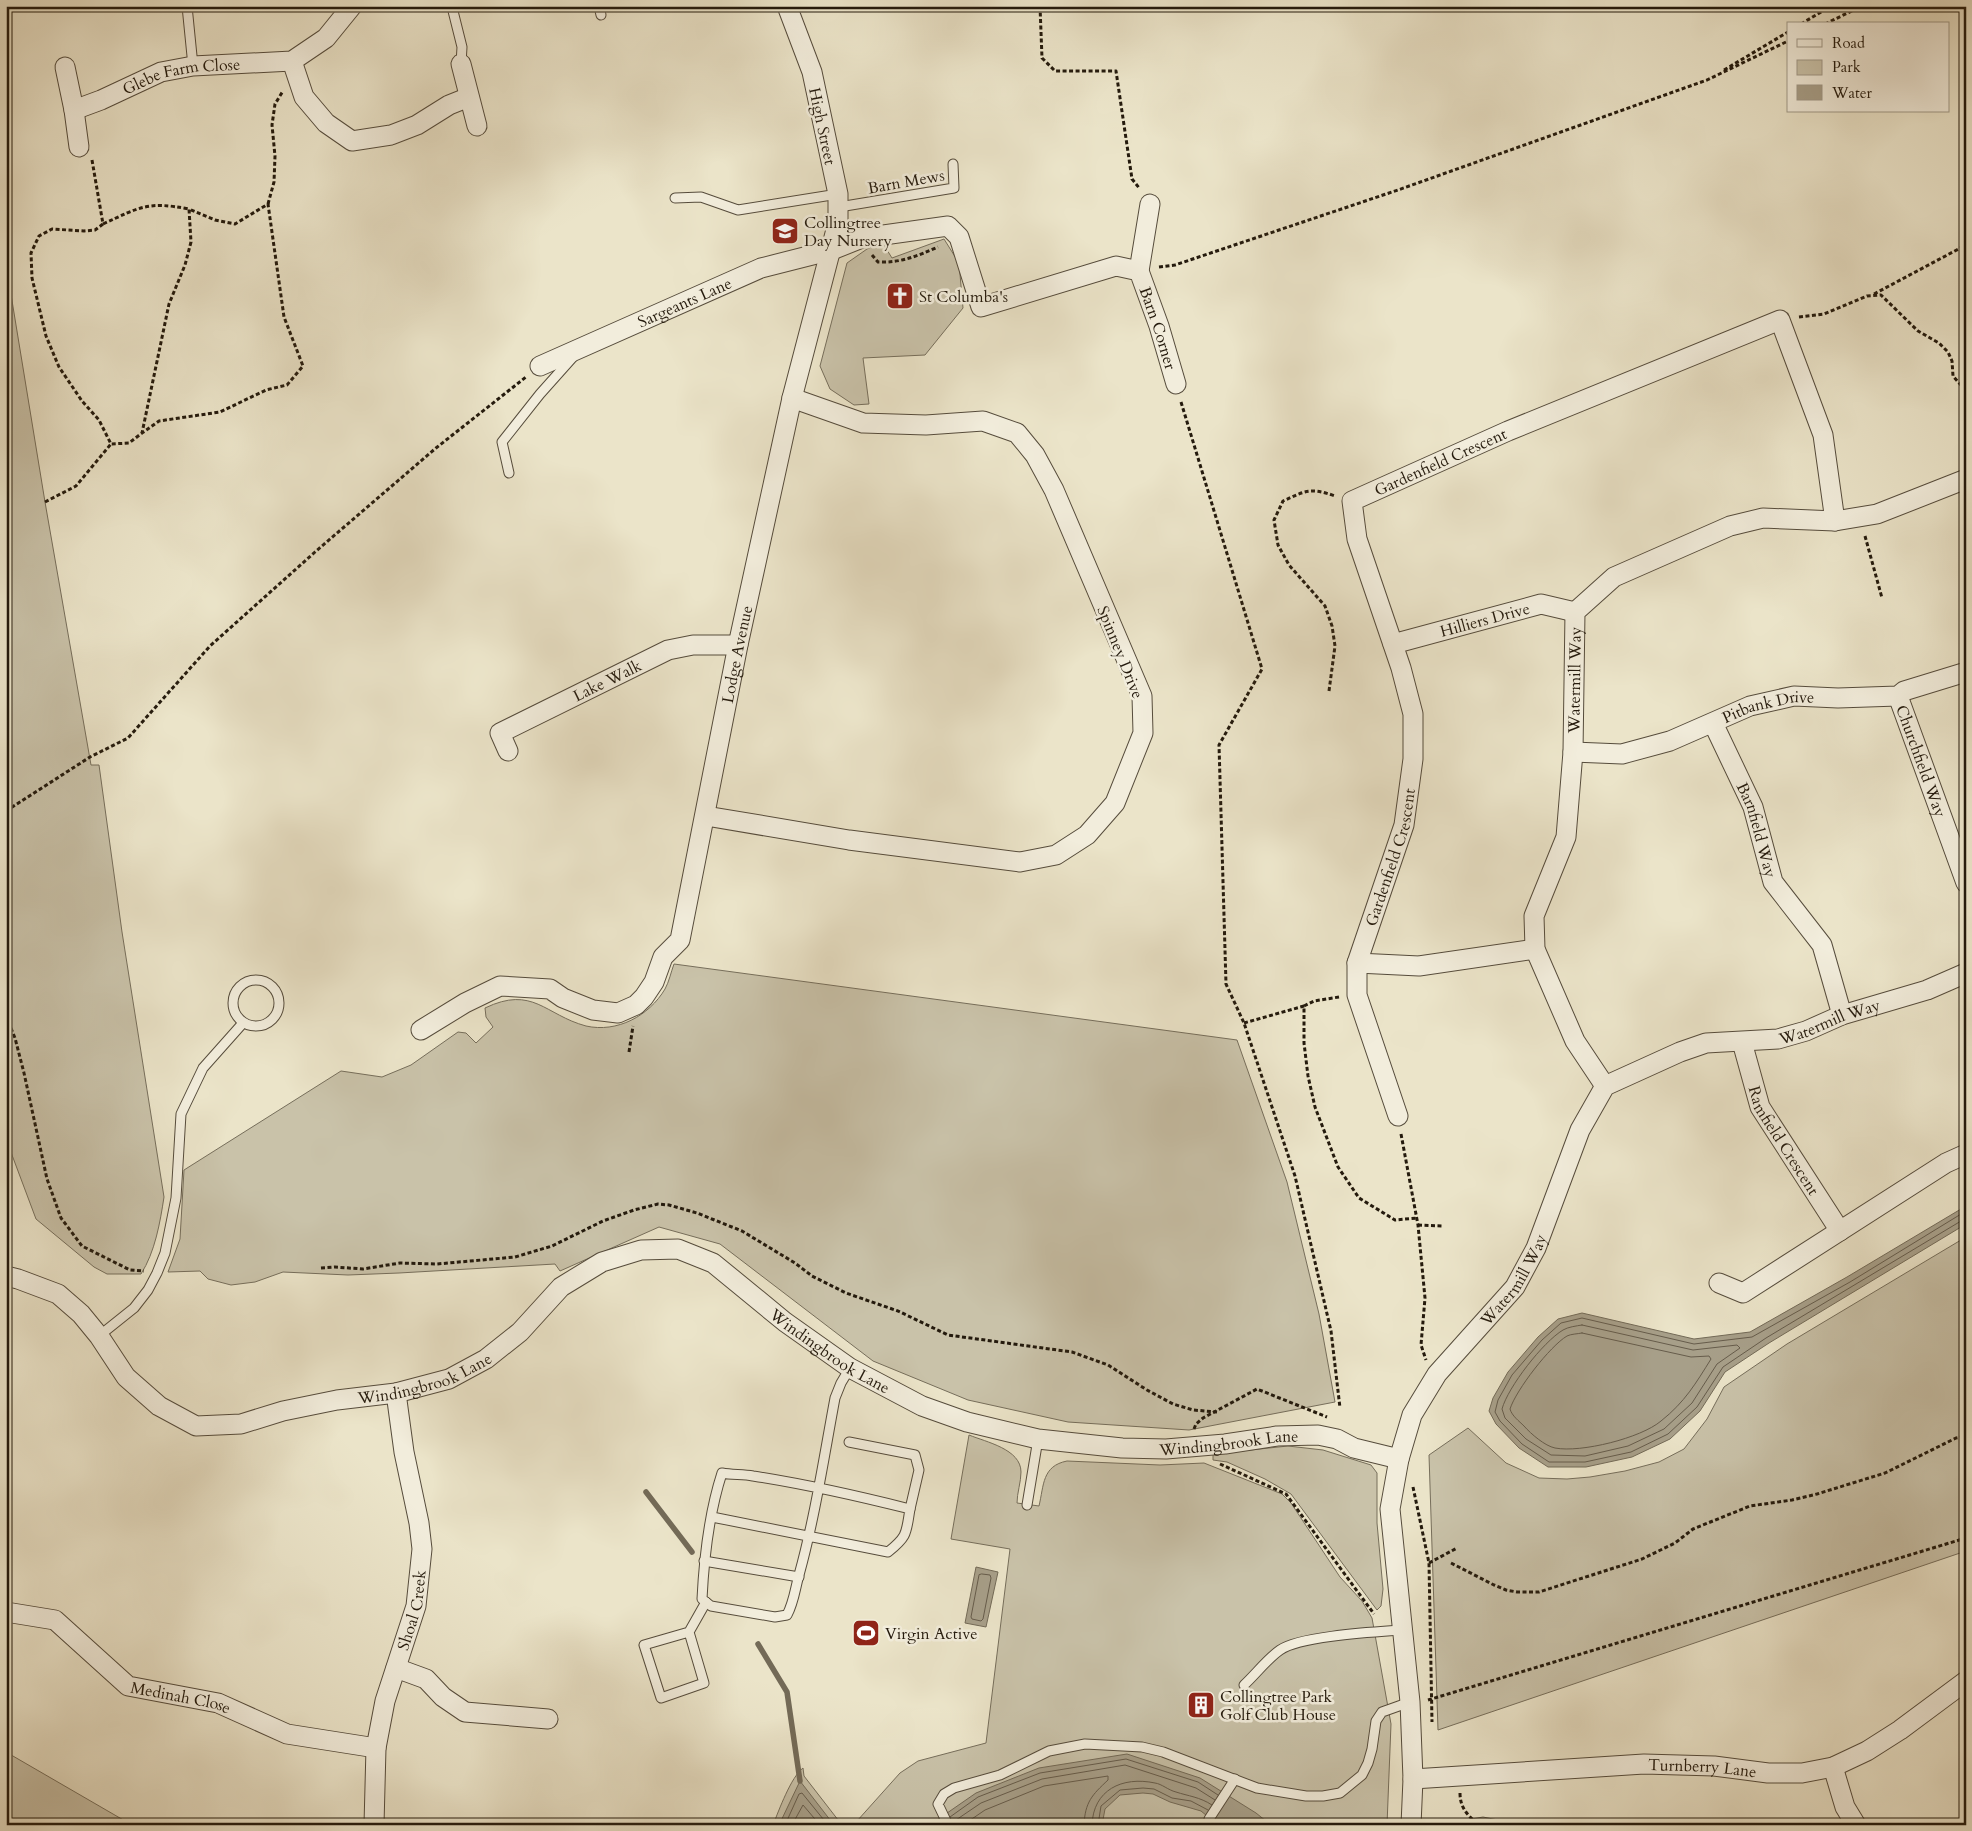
<svg xmlns="http://www.w3.org/2000/svg" width="1972" height="1831" viewBox="0 0 1972 1831" font-family="Cardo,serif">
  <rect width="100%" height="100%" fill="#ebe4c9"/>
  <filter id="stains"><feTurbulence type="fractalNoise" baseFrequency=".004" numOctaves="4"/><feColorMatrix values="0 0 0 0 .2 0 0 0 0 .09 0 0 0 0 .02 0 0 0 .5 -.17"/></filter>
  <radialGradient id="worn" r=".72"><stop offset=".6" stop-color="#630" stop-opacity="0"/><stop offset="1" stop-color="#630" stop-opacity=".3"/></radialGradient>
  <g fill="#c9c2a9" stroke="#766e5b">
    <path d="M944,239L959,263L963,308L925,355L863,358L869,404L854,405L830,389L820,366L847,263L867,249L882,242L892,258Z"/>
    <path d="M6,264L45,502L91,765H99L122,932L164,1197C160,1223 155,1252 141,1274H107L94,1267L36,1219L6,1139Z"/>
    <path d="M674,964L1237,1040L1287,1182L1319,1314L1335,1402L1189,1430L1068,1422L968,1400L873,1361L720,1244L659,1227L560,1271L555,1264L399,1273L348,1275L283,1272L255,1282L231,1285L208,1279L200,1271L168,1272L180,1239L184,1170L341,1071L382,1077L411,1065L458,1032L466,1033L476,1043L493,1027L486,1017L485,1008C533,985 545,1015 586,1026C617,1033 649,1016 665,989C669,982 671,972 674,964Z"/>
    <path d="M1966,1237V1551L1438,1730L1429,1455L1468,1428L1506,1463L1539,1478L1567,1479L1590,1477L1625,1471L1659,1462L1684,1449L1707,1419L1724,1387L1787,1344Z"/>
    <path d="M969,1435C986,1442 1021,1449 1021,1472C1021,1482 1017,1493 1017,1503L1039,1506C1044,1485 1042,1466 1067,1461L1160,1465L1204,1463L1282,1494L1291,1503L1340,1577L1362,1601L1372,1618L1391,1724L1387,1825H856L857,1821L900,1773L918,1761L986,1743L1010,1549L951,1539Z"/>
    <path d="M1288,1446L1323,1450L1371,1465L1377,1473V1523L1383,1589L1381,1606L1377,1610L1291,1494L1265,1479L1227,1462L1213,1460V1454L1222,1453Z"/>
    <path d="M6,1752L132,1825H6Z"/>
    <path d="M803,1768L804,1776L842,1825H773C779,1810 791,1777 803,1768Z"/>
    <path d="M1483,1817L1523,1825H1449V1823Z"/>
  </g>
  <g fill="#a79f89" stroke="#736a57">
    <path d="M1966,1206V1224L1769,1343L1725,1372L1700,1411L1670,1439L1632,1457L1586,1467H1548L1519,1448L1496,1424L1489,1411L1493,1398L1508,1372L1538,1337L1558,1319L1582,1313L1694,1339L1750,1332L1847,1277Z"/>
    <path d="M976,1567L998,1572L986,1627L965,1623Z"/>
    <path d="M1127,1754L1200,1778L1256,1813L1271,1825H1218L1201,1811L1170,1802L1153,1794L1143,1793L1120,1795L1105,1809L1102,1825H926L937,1820L976,1793L1039,1768Z"/>
    <path d="M800,1781L834,1825H779Z"/>
  </g>
  <g fill="none" stroke-linecap="round" stroke-linejoin="round">
    <g stroke="#665c4b" stroke-width="1">
      <path d="M1966,1211L1850,1282L1752,1337L1694,1344L1582,1318L1561,1323L1542,1340L1512,1375L1498,1400L1495,1412L1500,1421L1522,1444L1549,1462H1585L1631,1452L1668,1434L1697,1407L1723,1367L1766,1338L1961,1221L1966,1220"/>
      <path d="M1582,1325L1693,1350L1737,1345L1740,1348L1717,1364L1692,1403L1664,1429L1628,1446L1585,1456L1551,1455L1526,1439L1505,1418L1502,1409C1508,1387 1543,1342 1563,1330C1568,1327 1576,1326 1582,1325Z"/>
      <path d="M1582,1333L1691,1357L1709,1356L1711,1359C1696,1383 1685,1402 1661,1421C1641,1438 1581,1453 1555,1448C1545,1446 1531,1434 1524,1426C1519,1421 1512,1416 1510,1409C1516,1390 1550,1346 1567,1336C1571,1334 1577,1334 1582,1333Z"/>
      <path d="M982,1574L990,1575L991,1578L983,1619L981,1621L972,1619L971,1617L979,1575Z"/>
      <path d="M950,1817L978,1797L1040,1773L1126,1759L1198,1782L1218,1795"/>
      <path d="M953,1822L981,1803L1042,1779L1125,1765L1196,1788L1215,1800"/>
      <path d="M785,1825L799,1794L802,1793L828,1825"/>
      <path d="M792,1825L803,1805L820,1825"/>
      <path d="M963,1825L985,1810L1044,1786L1108,1776V1780C1092,1795 1085,1802 1084,1825"/>
      <path d="M1092,1825C1093,1790 1122,1776 1155,1783C1162,1784 1168,1790 1176,1792C1188,1796 1200,1797 1212,1805"/>
      <path d="M1098,1825L1101,1806L1120,1790L1143,1788L1154,1789L1172,1798L1191,1801L1208,1810"/>
    </g>
    <g stroke="#736a57" stroke-width="5.5">
      <path d="M646,1492L692,1552"/>
      <path d="M758,1644L787,1692L800,1781"/>
    </g>
    <g stroke="#564c3c" stroke-width="11">
      <g id="lane">
        <path d="M187,6L193,66"/>
        <path d="M599,6L601,15"/>
        <path d="M452,7L462,47L461,64"/>
        <path d="M675,198L701,197L738,210L838,194"/>
        <path d="M839,207L954,188L953,164"/>
        <path d="M509,473L502,442L540,394L573,357"/>
        <circle cx="256" cy="1003" r="23"/>
        <path d="M99,1336L134,1308L148,1290L157,1273L165,1253L176,1198L181,1114L203,1068L243,1023"/>
        <path d="M849,1442L915,1455L919,1470L910,1509"/>
        <path d="M1027,1505L1038,1439"/>
        <path d="M712,1517L888,1552C908,1536 906,1533 910,1509C858,1496 805,1484 753,1476C743,1474 732,1475 722,1473C709,1513 704,1558 702,1599L711,1606L775,1617L787,1615C794,1602 795,1589 799,1575C815,1517 824,1457 835,1398L841,1383L850,1368"/>
        <path d="M704,1561L799,1577"/>
        <path d="M689,1632L704,1683L661,1698L644,1645L689,1632L706,1602"/>
        <path d="M1244,1685C1256,1674 1267,1659 1280,1650C1300,1636 1375,1632 1402,1630"/>
        <path d="M1209,1819L1235,1779"/>
        <path d="M948,1825L938,1804L944,1794L954,1788L1000,1775L1049,1751L1085,1744L1142,1747L1163,1752L1257,1788L1306,1796H1323L1340,1793L1362,1775L1368,1763L1372,1749L1376,1721L1382,1712L1410,1702"/>
      </g>
    </g>
    <g stroke="#564c3c" stroke-width="21">
      <g id="street">
        <path d="M292,61L304,97L326,123L352,141L391,135L417,125L449,105L469,97"/>
        <path d="M461,64L477,126"/>
        <path d="M65,67L74,110L79,147"/>
        <path id="s1" d="M74,110L101,100L161,72L193,66L292,61L326,38L352,6"/>
        <path d="M1139,271L1150,204"/>
        <path id="s2" d="M540,366L761,268L832,250L862,238L948,226L959,237L981,307L1116,266L1139,271L1159,326L1176,384"/>
        <path id="s3" d="M1393,644L1541,604L1575,612"/>
        <path id="s4" d="M1898,696L1966,883"/>
        <path id="s5" d="M1713,723L1753,807L1773,882L1822,945L1842,1015"/>
        <path id="s6" d="M508,751L500,733L668,650L693,645H738"/>
        <path id="s7" d="M1573,752L1622,754L1670,741L1750,706L1794,696L1838,698L1898,696L1904,691L1966,672"/>
        <path d="M706,816L849,840L1020,862L1056,855L1087,835L1115,803L1143,733L1142,696L1054,490L1035,455L1017,433L983,421L926,425L863,423L792,398"/>
        <path d="M1357,963L1419,966L1535,949"/>
        <path id="s8" d="M421,1030L465,1003L500,986L550,989L563,998L593,1010L618,1013L636,1005L644,997L654,982L663,957L680,940L738,645L792,398L838,222V194L812,72L787,6"/>
        <path id="s9" d="M1742,1042L1760,1107L1840,1231"/>
        <path id="s10" d="M1605,1086L1575,1041L1535,949L1534,916L1566,837L1573,752L1575,612L1614,577L1730,526L1763,518L1835,521L1877,514L1966,479"/>
        <path id="s11" d="M1398,1116L1357,995V963L1404,825L1413,759V714L1401,668L1357,539L1352,501L1508,431L1780,320L1823,435L1835,521"/>
        <path id="s12" d="M6,1276L18,1279L58,1294L81,1314L99,1336L126,1377L159,1406L196,1426L241,1424L283,1411L337,1400L396,1393L449,1379L486,1359L520,1332L561,1287L602,1262L641,1250L678,1249L713,1263L785,1322L850,1368L922,1406L967,1422L1038,1439L1122,1448L1166,1449L1225,1444L1277,1436L1318,1435L1337,1439L1354,1448L1399,1459L1390,1509L1410,1702L1413,1779L1411,1825"/>
        <path d="M1719,1283L1743,1293L1946,1163L1966,1154"/>
        <path id="s13" d="M1399,1459L1412,1415L1437,1374L1515,1287L1536,1248L1580,1130L1605,1086L1680,1052L1706,1043L1778,1039L1806,1031L1842,1015L1927,990L1966,973"/>
        <path id="s14" d="M6,1612L55,1620L128,1686L218,1703L287,1734L376,1748"/>
        <path d="M396,1668L426,1679L443,1697L465,1712L548,1719"/>
        <path d="M1833,1767L1845,1807L1856,1825"/>
        <path id="s15" d="M1413,1779L1644,1764L1714,1766L1768,1773H1802L1833,1767L1867,1751L1900,1730L1966,1681"/>
        <path id="s16" d="M374,1825L376,1748L385,1701L416,1606L422,1549L419,1523L404,1452L396,1393"/>
      </g>
    </g>
    <g stroke="#241a0d" stroke-width="3" stroke-dasharray="4 2.5" stroke-linecap="butt">
      <path d="M1040,6L1042,58L1055,71H1116L1132,179L1140,189"/>
      <path d="M1801,24L1831,6"/>
      <path d="M1825,24L1862,6"/>
      <path d="M1724,70L1788,32"/>
      <path d="M92,160L103,224L95,230L84,231L52,229L39,236L31,253L32,278L46,336L59,367L82,401L99,420L111,444L129,443L142,433L169,304L185,265L191,242L189,209L215,220L235,224L268,204L284,317L303,366L287,385L266,390L220,412L159,421L142,433"/>
      <path d="M268,204L274,182L275,156L272,125L275,104L283,91"/>
      <path d="M103,224C140,207 148,201 189,209"/>
      <path d="M872,255L878,262C901,263 917,256 938,247"/>
      <path d="M1159,267L1175,265L1398,190L1707,80L1788,41"/>
      <path d="M1874,294L1966,245"/>
      <path d="M1799,317L1824,314L1867,296L1881,295L1918,331L1939,343L1948,352L1952,361L1953,376L1966,391"/>
      <path d="M1181,402L1262,669L1219,745L1226,984L1244,1023L1295,1176L1331,1331L1340,1408"/>
      <path d="M45,502L76,486L111,444"/>
      <path d="M1865,536L1882,598"/>
      <path d="M1329,691L1335,646L1332,626L1325,606L1289,565L1278,545L1274,520L1283,501C1305,491 1310,487 1335,496"/>
      <path d="M6,811L90,757L128,738L210,646L315,552L436,448L526,377"/>
      <path d="M1339,997L1314,1001L1304,1006V1043L1308,1076L1315,1107L1338,1167L1359,1198L1395,1220L1417,1218"/>
      <path d="M6,1016L15,1038L24,1073L47,1179L61,1218L82,1246L130,1270L144,1271"/>
      <path d="M1244,1023L1304,1006"/>
      <path d="M629,1052L633,1026"/>
      <path d="M1401,1134L1418,1225L1425,1298L1421,1345L1426,1360"/>
      <path d="M1418,1225L1442,1226"/>
      <path d="M321,1268L335,1267L363,1269L400,1263L437,1264L515,1257L552,1246L603,1221L634,1210L658,1204L669,1205L697,1213L742,1231L795,1263L812,1276L846,1293L898,1311L948,1335L1072,1352L1108,1365L1147,1390L1173,1404L1193,1410L1217,1412"/>
      <path d="M1194,1429L1196,1424L1203,1418L1257,1389L1327,1417"/>
      <path d="M1220,1464L1286,1494L1374,1614"/>
      <path d="M1413,1487L1429,1563L1432,1722"/>
      <path d="M1429,1563L1457,1548"/>
      <path d="M1451,1563L1494,1585L1506,1590L1517,1592H1539L1642,1559L1675,1543L1693,1529L1750,1506L1792,1500L1817,1494L1885,1473L1956,1438L1966,1436"/>
      <path d="M1428,1700L1966,1538"/>
      <path d="M1460,1793C1460,1808 1468,1816 1479,1825"/>
    </g>
    <use href="#lane" stroke="#f2eddc" stroke-width="9"/>
    <use href="#street" stroke="#f2eddc" stroke-width="19"/>
  </g>
  <defs>
    <g id="school-square" transform="scale(1.4375)"><rect x="-9" y="-9" width="18" height="18" rx="4" fill="#8f2418" stroke="#f2eddc"/><path d="M0-5L7-2L0 1L-7-2ZM-4 1L0 2.5L4 1V4Q0 6-4 4Z" fill="#fff"/></g>
    <g id="church-square" transform="scale(1.4375)"><rect x="-9" y="-9" width="18" height="18" rx="4" fill="#8f2418" stroke="#f2eddc"/><path d="M-1.2-6h2.4v3.5h3.3v2.4h-3.3V6h-2.4V-.1h-3.3v-2.4h3.3Z" fill="#fff"/></g>
    <g id="stadium-square" transform="scale(1.4375)"><rect x="-9" y="-9" width="18" height="18" rx="4" fill="#8f2418" stroke="#f2eddc"/><path d="M0-5a6.5 5 0 1 0 0 10a6.5 5 0 1 0 0-10ZM-3.5-1.8h7v3.6h-7Z" fill="#fff"/></g>
    <g id="building-square" transform="scale(1.4375)"><rect x="-9" y="-9" width="18" height="18" rx="4" fill="#8f2418" stroke="#f2eddc"/><path d="M-4-6H4V6H1V3H-1V6H-4ZM-2.5-4.3h1.7v1.8h-1.7ZM.8-4.3h1.7v1.8H.8ZM-2.5-1h1.7V.8h-1.7ZM.8-1h1.7V.8H.8Z" fill="#fff"/></g>
  </defs>
  <g fill-rule="evenodd">
    <use href="#school-square" x="785" y="231"/>
    <use href="#church-square" x="900" y="296"/>
    <use href="#stadium-square" x="866" y="1633"/>
    <use href="#building-square" x="1201" y="1705"/>
  </g>
  <g text-anchor="middle" stroke-width="5" stroke-linejoin="round" paint-order="stroke">
    <g font-size="16" fill="#241a0d" stroke="#f2eddc">
      <text dy="6" stroke="none"><textPath href="#s1" startOffset="114">Glebe Farm Close</textPath></text>
      <text transform="translate(823 126) rotate(78)" y="6">High Street</text>
      <text transform="translate(906 181) rotate(-10)" y="6">Barn Mews</text>
      <text dy="6" stroke="none"><textPath href="#s2" startOffset="158">Sargeants Lane</textPath></text>
      <text dy="6" stroke="none"><textPath href="#s2" startOffset="748">Barn Corner</textPath></text>
      <text dy="6" stroke="none"><textPath href="#s11" startOffset="736">Gardenfield Crescent</textPath></text>
      <text dy="6" stroke="none"><textPath href="#s3" startOffset="95">Hilliers Drive</textPath></text>
      <text transform="translate(1121 652) rotate(68)" y="6">Spinney Drive</text>
      <text dy="6" stroke="none"><textPath href="#s8" startOffset="605">Lodge Avenue</textPath></text>
      <text dy="6" stroke="none"><textPath href="#s6" startOffset="139">Lake Walk</textPath></text>
      <text dy="6" stroke="none"><textPath href="#s10" startOffset="430">Watermill Way</textPath></text>
      <text dy="6" stroke="none"><textPath href="#s7" startOffset="204">Pitbank Drive</textPath></text>
      <text dy="6" stroke="none"><textPath href="#s4" startOffset="69">Churchfield Way</textPath></text>
      <text dy="6" stroke="none"><textPath href="#s5" startOffset="116">Barnfield Way</textPath></text>
      <text dy="6" stroke="none"><textPath href="#s11" startOffset="271">Gardenfield Crescent</textPath></text>
      <text dy="6" stroke="none"><textPath href="#s13" startOffset="668">Watermill Way</textPath></text>
      <text dy="6" stroke="none"><textPath href="#s9" startOffset="108">Ramfield Crescent</textPath></text>
      <text dy="6" stroke="none"><textPath href="#s13" startOffset="216">Watermill Way</textPath></text>
      <text dy="6" stroke="none"><textPath href="#s12" startOffset="964">Windingbrook Lane</textPath></text>
      <text dy="6" stroke="none"><textPath href="#s12" startOffset="484">Windingbrook Lane</textPath></text>
      <text dy="6" stroke="none"><textPath href="#s12" startOffset="1384">Windingbrook Lane</textPath></text>
      <text dy="6" stroke="none"><textPath href="#s16" startOffset="220">Shoal Creek</textPath></text>
      <text dy="6" stroke="none"><textPath href="#s14" startOffset="202">Medinah Close</textPath></text>
      <text dy="6" stroke="none"><textPath href="#s15" startOffset="290">Turnberry Lane</textPath></text>
    </g>
    <g font-size="16" fill="#241a0d" stroke="#f2eddc" text-anchor="start">
      <text x="804" y="228">Collingtree<tspan x="804" dy="18">Day Nursery</tspan></text>
      <text x="919" y="302">St Columba's</text>
      <text x="885" y="1639">Virgin Active</text>
      <text x="1220" y="1702">Collingtree Park<tspan x="1220" dy="18">Golf Club House</tspan></text>
    </g>
  </g>
  <rect width="1972" height="1831" fill="none" stroke="#ebe4c9" stroke-width="25"/>
  <rect x="8" y="8" width="1957" height="1816" fill="none" stroke="#241a0d" stroke-width="2.5"/>
  <rect x="12" y="12" width="1947" height="1806" fill="none" stroke="#241a0d"/>
  <rect x="1787" y="22" width="162" height="90" fill="#f2eddc" stroke="#a09989"/>
  <rect x="1797" y="39" width="25" height="8" fill="#f2eddc" stroke="#a09989"/>
  <text x="1832" y="48" font-size="15" fill="#241a0d">Road</text>
  <rect x="1797" y="60" width="25" height="15" fill="#c9c2a9" stroke="#a09989"/>
  <text x="1832" y="72" font-size="15" fill="#241a0d">Park</text>
  <rect x="1797" y="85" width="25" height="15" fill="#a79f89" stroke="#a09989"/>
  <text x="1832" y="98" font-size="15" fill="#241a0d">Water</text>
  <rect width="100%" height="100%" filter="url(#stains)"/>
  <rect width="100%" height="100%" fill="url(#worn)"/>
</svg>
